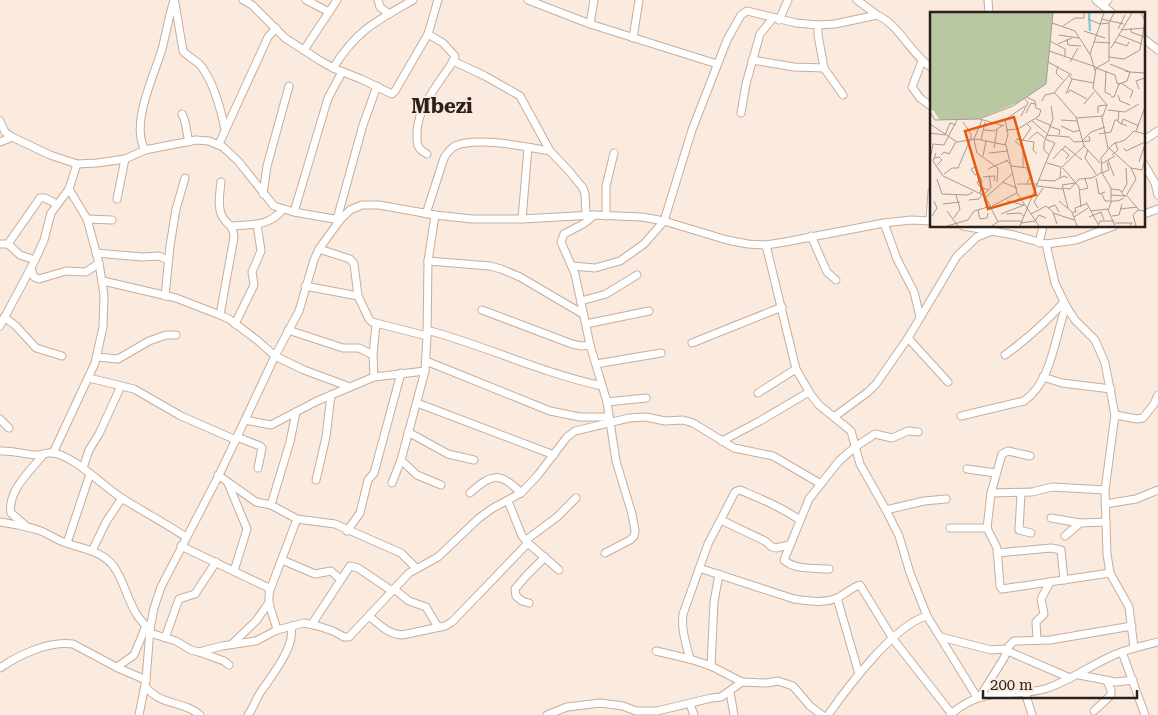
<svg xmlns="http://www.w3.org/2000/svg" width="1158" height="715" viewBox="0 0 1158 715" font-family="'Roboto Serif',serif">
  <rect width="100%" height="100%" fill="#fbebdf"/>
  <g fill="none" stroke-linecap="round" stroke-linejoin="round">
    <g stroke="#c7ad9b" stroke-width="9">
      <g id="minor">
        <path d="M243,0L252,5L285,38L319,60L333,68L361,79L392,94L395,91L428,34L438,0"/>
        <path d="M306,0L329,12"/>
        <path d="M378,0L380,7L389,14"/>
        <path d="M528,0L590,24L717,64"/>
        <path d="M857,0L877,15"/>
        <path d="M988,0L989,14"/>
        <path d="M1096,0L1113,14"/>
        <path d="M175,3L183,51C188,57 196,60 201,66C214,83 221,110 225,130"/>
        <path d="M1103,5L1108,0"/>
        <path d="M779,20L788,0"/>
        <path d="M590,24L594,0"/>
        <path d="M818,25V35L824,68"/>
        <path d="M633,38L639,0"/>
        <path d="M1144,39L1158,50"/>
        <path d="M304,50L337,0"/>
        <path d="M752,60L794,67L824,68L843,95"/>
        <path d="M453,61L485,76L520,96L550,151L569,171L583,188L585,194L586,215"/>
        <path d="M922,61L912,87L920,98L932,107"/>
        <path d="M333,68C357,30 375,22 413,0"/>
        <path d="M741,113L746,84L760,34L773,18"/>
        <path d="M182,114C187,123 186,132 189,142"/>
        <path d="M0,121L5,132L12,137L50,155L77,164L97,163L125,159L145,150L196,140L209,141L223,147L238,161L274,206L294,212L340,220"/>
        <path d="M1144,140L1158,131"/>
        <path d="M0,142L12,137"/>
        <path d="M219,144L268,37L276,28"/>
        <path d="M145,150C130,124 154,76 162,49C166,33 169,16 174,0"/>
        <path d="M427,154C418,149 417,146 417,136C416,113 431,94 443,76C448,69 453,63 455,56L443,43L428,34"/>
        <path d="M1144,164L1155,183L1158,195"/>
        <path d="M263,194L267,166L289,86"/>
        <path d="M117,199L125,159"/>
        <path d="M294,212L328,98L342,72"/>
        <path d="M426,214L444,158C447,153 450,149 455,146C477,136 526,147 550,151"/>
        <path d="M1144,214L1158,209"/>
        <path d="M594,215L585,223L564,234L561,242L575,274L590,345L607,402L616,461L632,514L635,531L634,536L630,540L605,553"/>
        <path d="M606,216V186L614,153"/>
        <path d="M87,219L112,220"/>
        <path d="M337,219L363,125L377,86"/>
        <path d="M522,219L528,148"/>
        <path d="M930,221L932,191"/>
        <path d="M884,223L897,259L914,292L920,317"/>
        <path d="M232,226C252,224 269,227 283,209"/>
        <path d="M963,226L1014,235L1046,244L1076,240L1114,226"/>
        <path d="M811,236L827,272L836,280"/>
        <path d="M1039,243L1043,226"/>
        <path d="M0,244H8L20,255L35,260"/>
        <path d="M8,244L40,198H45L57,204"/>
        <path d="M1046,244L1055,283L1066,306L1075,320L1095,340L1105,363L1115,415L1105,490L1107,554L1110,573L1129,607L1134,648"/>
        <path d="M766,245L796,369L811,395L819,405L851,431L860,464L886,510L899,536L910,573L927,616L977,697"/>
        <path d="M319,249L350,259L354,264L358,296L369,319L372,322L427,336"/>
        <path d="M96,253L142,257L159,256L168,260"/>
        <path d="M428,261L490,266L501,269L520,277L583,314"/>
        <path d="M572,266L595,268L620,261L644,244L664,221L692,130L727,40L741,15L747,11L796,23L818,25L835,24L877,15C901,26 910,54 932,68"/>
        <path d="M31,269L34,277L39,279L66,271L86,272L99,263"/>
        <path d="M103,281L176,298L220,315L229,319L257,340L275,356L304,370L350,387"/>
        <path d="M305,286L358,296"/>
        <path d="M165,296L170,246L176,209L185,178"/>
        <path d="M581,301L606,294L637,275"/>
        <path d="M482,310L572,344L581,346L590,345"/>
        <path d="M220,315L234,237C233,223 227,226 222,216C217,206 220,192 221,182"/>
        <path d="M4,317L16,326L36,348L62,356"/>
        <path d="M235,324L254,285L252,272L261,251L257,224"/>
        <path d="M586,324L649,311"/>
        <path d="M0,326L35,260L44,240L51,213L69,189L77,164"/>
        <path d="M288,330L343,348H359L373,355"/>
        <path d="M427,330C486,346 542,373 602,386"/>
        <path d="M908,338L948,382"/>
        <path d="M692,343L782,307"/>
        <path d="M1005,355C1027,339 1046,322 1064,302"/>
        <path d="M97,357L118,359L149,341L166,335H176"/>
        <path d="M426,361L550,411L580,417H608"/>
        <path d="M596,364L661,353"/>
        <path d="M374,377L373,355L376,324"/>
        <path d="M1043,377L1062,383L1111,389"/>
        <path d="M89,378L134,389L181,416L236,440"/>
        <path d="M758,393L796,369"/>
        <path d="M607,402L646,398"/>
        <path d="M417,403L554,455"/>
        <path d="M1115,415L1137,419L1143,418L1154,404L1158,395"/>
        <path d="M961,416L1024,401C1052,382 1055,336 1066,306"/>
        <path d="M834,417L868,392L876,384L908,338L957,256L977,237L992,231"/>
        <path d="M0,419L9,428"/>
        <path d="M245,420L271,425L317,401L374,377L425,371"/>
        <path d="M408,432L448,454L474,460"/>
        <path d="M237,437L260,446L262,448L258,468"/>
        <path d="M722,441L760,421L809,392"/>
        <path d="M0,451C13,450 25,455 38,455C43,455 48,452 53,453C74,456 102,485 120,497C142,511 165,523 186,537"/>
        <path d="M53,453L95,363L103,327L104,295L99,263L87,219L69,189"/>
        <path d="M401,460L417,475L441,485"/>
        <path d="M83,468L89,450L99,434L121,386"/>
        <path d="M967,469L996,473"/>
        <path d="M218,475L256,502L271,505L297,519L335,524L401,553L416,568"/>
        <path d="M316,480L326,437L331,395"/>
        <path d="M228,483L247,529L234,571"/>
        <path d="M392,483L401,460L425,371L427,336L428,261L435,215"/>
        <path d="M470,493C491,474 500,471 521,493"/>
        <path d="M991,493L1032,492L1052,487L1105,490"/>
        <path d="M1021,493L1019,530L1031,533"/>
        <path d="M508,501L522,536L528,543L559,570"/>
        <path d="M1105,504L1136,499L1158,490"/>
        <path d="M271,505L290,442L296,412"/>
        <path d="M886,510L924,501L946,499"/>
        <path d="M1051,518L1080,523"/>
        <path d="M721,520L765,541L772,547L776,548L789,545"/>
        <path d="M0,522C12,524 26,526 38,530C48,533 56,540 66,543C84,549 106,552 116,570C128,590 130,614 150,629"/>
        <path d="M27,527L11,513C7,491 31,470 44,454"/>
        <path d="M950,528H987L991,493L1002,454L1008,451L1030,456"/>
        <path d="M987,528L997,548L1000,586L1002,589L1110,573"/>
        <path d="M347,531L360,513L368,480L374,473L401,373"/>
        <path d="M1065,536L1080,523L1106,522"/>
        <path d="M526,540L557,517L576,498"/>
        <path d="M67,543L90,474"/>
        <path d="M181,546L267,587L270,590C266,604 274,616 277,630"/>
        <path d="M92,551L106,522L122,498"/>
        <path d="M997,553L1051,548L1061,550L1064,580"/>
        <path d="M282,560L315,574L331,571L340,579"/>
        <path d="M699,568L794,599C808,601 826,604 839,597C846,593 853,587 860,585L893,639L951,713"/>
        <path d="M829,569C815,568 794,570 784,560L809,499L839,461L855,447L875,434L892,438L908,431L918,432"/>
        <path d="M394,589L409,601L426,607L438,627"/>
        <path d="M270,590L297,519"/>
        <path d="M837,598L859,674"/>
        <path d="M529,603L522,601L516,596L515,589L526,576L545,557"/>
        <path d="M369,616C380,625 388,634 402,635L445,626L452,622L528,543"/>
        <path d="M312,624L350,566L358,568L392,591"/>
        <path d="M150,633L176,641L191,650L199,652L222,646L256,641L277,630L304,623L318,626L333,631L344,637H349L409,573L438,557L479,518L493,508L521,493L538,475L567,437L575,431L629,418L646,417L665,421L683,420L693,423L734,448L773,456L821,484"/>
        <path d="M941,637L991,650L1003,649L1070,678"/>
        <path d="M165,638L179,599L195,594L216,562"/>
        <path d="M1037,640L1036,622L1044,614L1041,599L1050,582"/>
        <path d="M232,644L256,621L268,604"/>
        <path d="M656,651L690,659L711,666L742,682"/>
        <path d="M199,652L224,661L229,665"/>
        <path d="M1122,652L1145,715"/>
        <path d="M690,659C686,643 681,630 683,614L708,544L735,492L740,490C761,499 781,507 800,520"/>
        <path d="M711,666L714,602L719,574"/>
        <path d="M117,667L134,655L146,626"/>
        <path d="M0,668C20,654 49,641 73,644L118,668L146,680"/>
        <path d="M1079,675L1116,682L1133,680"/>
        <path d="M145,686C162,707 182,700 200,715"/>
        <path d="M730,692L734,715"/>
        <path d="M1025,692L1032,715"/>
        <path d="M981,695L1004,658L1009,646L1014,641L1050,640L1132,626"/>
        <path d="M690,704L694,715"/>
        <path d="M1094,711L1111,695V690L1107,681"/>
        <path d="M139,715L146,680L150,629L154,608L161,587L220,473L275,356L299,311L314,260L319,249L340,220L350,210L362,205H379L435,215L472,219H522L594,215L642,217L664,221L727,240L748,244L766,245L785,242L884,223L911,220L932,221"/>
        <path d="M248,715C254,707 256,698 262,690C270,679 287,656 290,642C292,637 291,631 292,626"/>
        <path d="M547,715L567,707L600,703L623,706L636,711H657L711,698L721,697L742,682L767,683L778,681L793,686L810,706L822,715"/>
        <path d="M828,715C847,688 895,624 927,616"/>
        <path d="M950,715C984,684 1010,700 1048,688C1071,680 1091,665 1114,655C1128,649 1143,646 1158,642"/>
      </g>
    </g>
    <use href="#minor" stroke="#fff" stroke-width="7"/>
  </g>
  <g text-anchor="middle" stroke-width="4" stroke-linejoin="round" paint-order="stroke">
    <g font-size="20" font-weight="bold" fill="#2b211a" stroke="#fbebdf">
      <text x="442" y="113">Mbezi</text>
    </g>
  </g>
  <g transform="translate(930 12)">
    <rect width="215" height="215" fill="#fbebdf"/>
    <path d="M0,1H123L116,72L87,91L48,107L10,108L3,98L0,99Z" fill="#b9c8a0"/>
    <path fill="none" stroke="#88cbdd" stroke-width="2.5" d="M159,1L160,19"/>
    <path fill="none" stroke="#a89a90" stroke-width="1" d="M158,7L170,12L179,11M171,7L194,12M122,11L145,19L161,44L165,59M133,14L145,6H154V1M201,16V20L214,25M188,17L195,3M191,18L214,16M154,19L175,26M129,23L149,26M189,23L212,32M137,27L138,33L151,34M120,29L135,37V45M164,30L180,31M185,30L197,34L199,30M128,32L142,26M181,36L202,1M119,39L166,55M160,42L174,1M179,45L194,47L210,38L215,9L211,1M118,50L142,63M140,50L148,36M180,52L200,60L215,61M128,54L126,61L133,68M166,56L185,63L187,71L190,72M176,60L175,80L181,83M191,71L203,79L200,86M209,77L206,69L215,66M124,80L146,105L154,134L170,151M138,81L140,78L157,87M136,82L142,67M188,83L190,89L200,93M181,85H184L189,72L197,69L200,60L195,59M112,89L115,83L124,81L139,63L142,67L164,71M154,92L164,80M178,98L195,100L209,92M189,99L188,110L197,114M0,100L5,108L49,107L83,94L116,72L123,1M96,101L101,91L105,92M168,101V94L177,93M91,104L98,91L94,86M147,106L173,104M50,107L74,114M106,107L120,113M131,108L148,109M102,109L116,121M33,110L41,122V128M0,112L27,130L46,127L76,133L87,181L109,214M191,113L193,107L209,114M119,114L130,118L129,123M131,114L144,120L150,118M54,118L64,119L72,114M76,118L88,117L109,104L111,98L106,96L105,89L96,85M206,119L215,95M0,121L15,123L20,111L26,113M169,122L181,120L185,108H188M116,123L139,125L144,130L160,129L159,124M18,125L27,108M44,127L52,108M86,127L104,130L103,138L107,142M99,127L107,120L115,126M115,127L125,131L119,143M44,128L47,141L68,156L67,170M51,128L55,110M153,128L161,120L175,115M85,129L93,136V155M92,129L101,116L97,112M75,133L78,122L75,108L95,94M64,136L67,118M179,136L201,156L206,167L196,184L181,183M194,136L196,139L215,130M133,137L135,134L152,148M178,137L172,106L177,93L163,76L166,56L179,49V11L184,1M158,138L155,146L166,162M6,141L3,149L13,164L55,184L68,210M59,141L78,139M1,143L3,132L14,133L18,125M11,143L14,140L19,142L26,130M182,143L188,138L185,130M53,144L56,129M4,146L9,145L12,148L7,153M123,147L132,137L139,143L136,147M178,148L184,164M77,149L82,154L97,156L100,165L97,171M209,150L214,135M117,151L131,155L130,166M171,152L185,144M132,155L154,134M133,156L149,175L151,195M201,156L212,158L215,147M58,157L78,148M172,161L179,158L177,150M14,162L22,156H28L40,128M48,162L45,163L41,157L45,155L52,169L50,182M53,165L65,164L64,169M166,166L169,182L175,180M7,167L12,182L38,183L43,180M51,168L47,170L49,174L58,178M109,168L124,169L134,164L138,166M72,170L87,176M87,172H107M107,174L132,177M132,176L140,177L149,167L162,166L172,160M181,177L190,178L195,185M150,178L158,176L155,167M192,180L197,172L196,156M172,182L175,189H188L194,186M54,183L61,175L59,163M197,184L209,198M56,185L82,162M39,188L49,187L52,182M77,189L94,193M129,189L142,200L147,214M156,190L168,212M13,192L30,190M62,194L87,181M108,196L104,190L113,176M118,196L125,193L129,200M138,196L132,173L145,171M190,197L207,195M48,198L50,207L57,206L58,201M17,199L28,214M161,199L178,197M143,200H146L145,196L156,192M123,201L144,208M71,202L94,193M76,202L90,201L94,204M101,202L116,194L123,200L127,212M2,204L7,196L4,189M182,204L189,203L192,192M144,205L158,196M159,205L171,200L174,208M24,206L30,197L26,183M91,211L105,209L109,203L116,206M185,211H202L200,214M17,214L38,208L44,199L61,194M62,214L69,209H92M90,214L119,143L114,138V131L123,107L121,94M168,214L170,209H184M185,214L178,198L181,191V176L172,161L171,146L183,132L195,128L204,119L215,122M206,214L203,203L208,198L215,199"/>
    <path fill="#e8590c" fill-opacity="0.15" stroke="#e8590c" stroke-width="2.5" d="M84,105L106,183L58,197L35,119Z"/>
    <rect width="215" height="215" fill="none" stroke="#2b211a" stroke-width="2.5"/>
  </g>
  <path d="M983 690v8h154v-8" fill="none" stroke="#2b211a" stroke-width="2.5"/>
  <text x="990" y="690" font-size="15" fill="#2b211a" stroke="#fbebdf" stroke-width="4" paint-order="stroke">200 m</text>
</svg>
